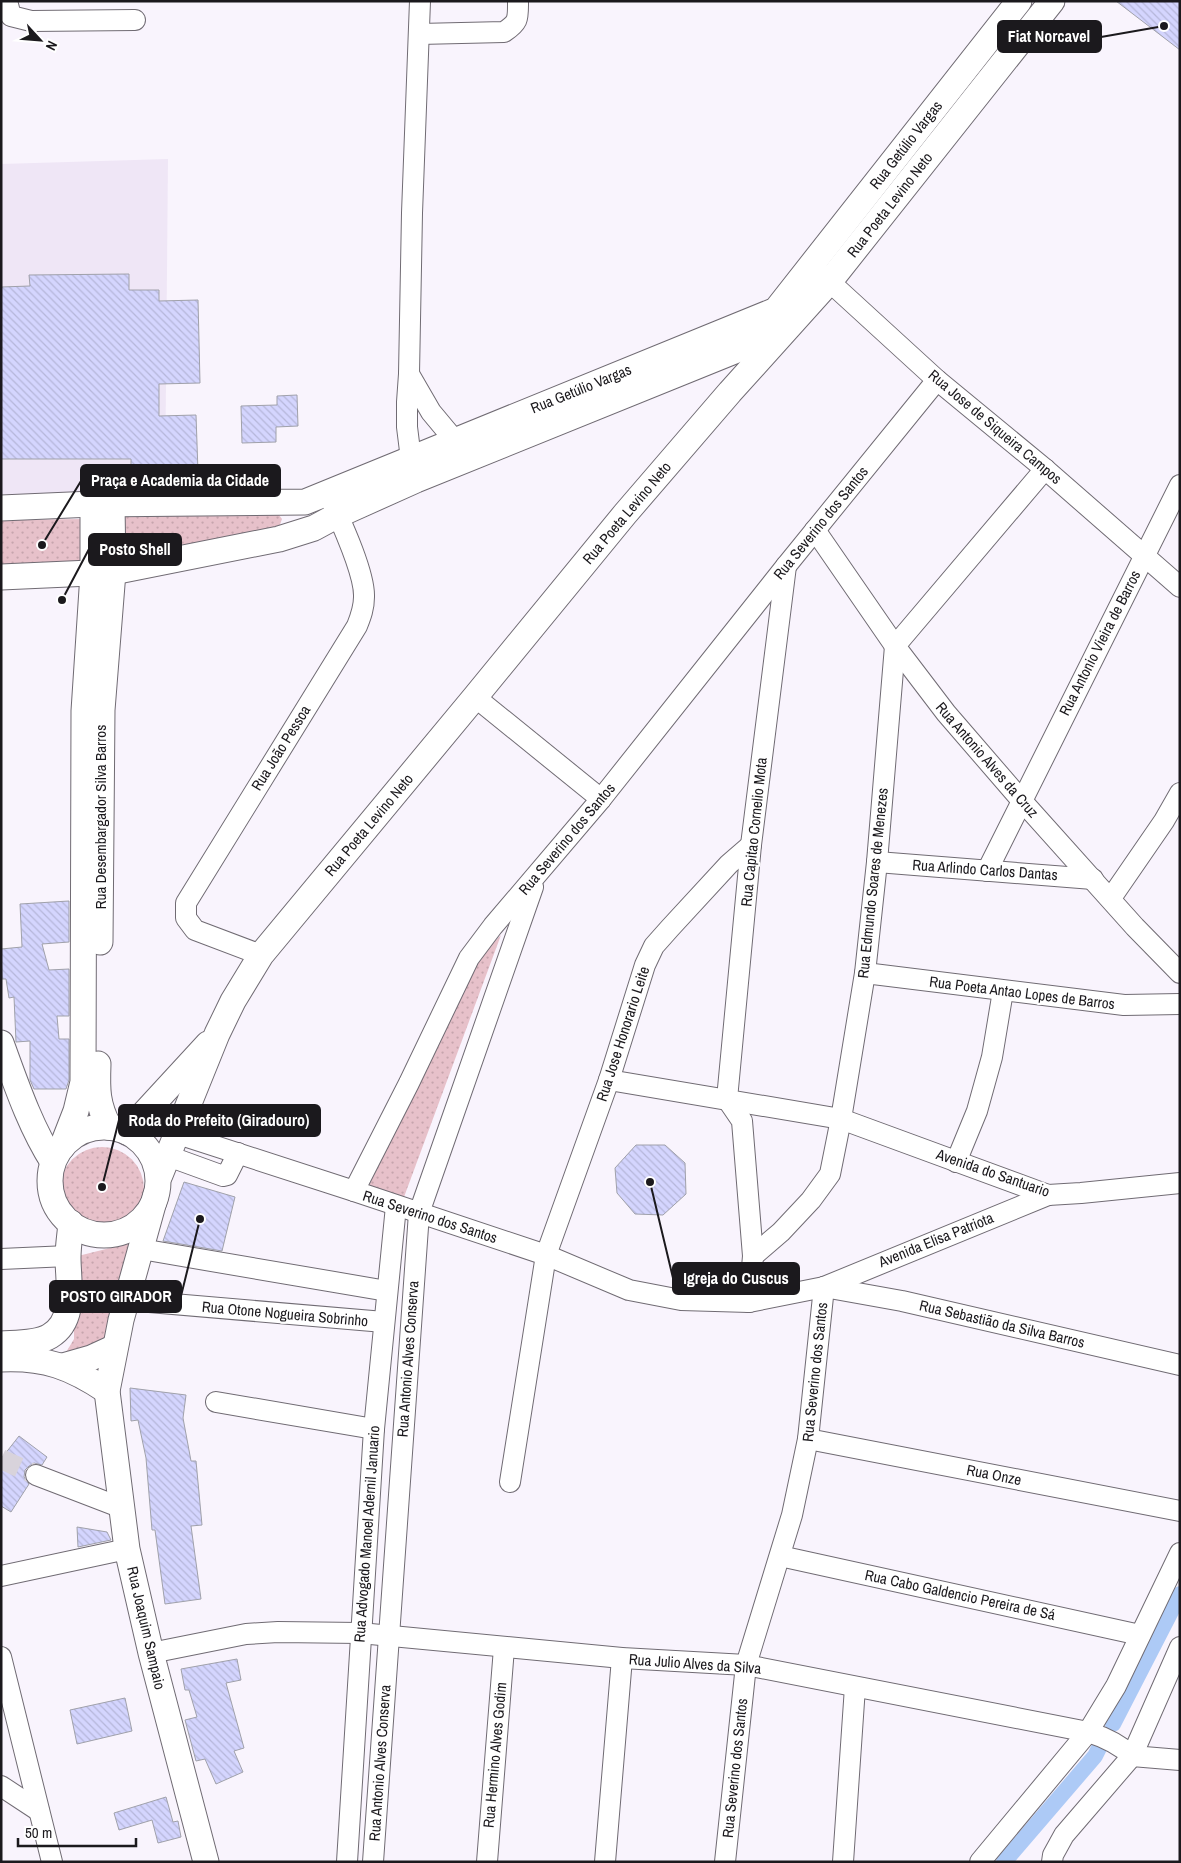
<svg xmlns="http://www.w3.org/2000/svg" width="1181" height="1863" viewBox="0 0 1181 1863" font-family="'Archivo Narrow',sans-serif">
  <defs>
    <pattern id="park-dots" width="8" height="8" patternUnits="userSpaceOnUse" patternTransform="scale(1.25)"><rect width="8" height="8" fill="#e7c1ca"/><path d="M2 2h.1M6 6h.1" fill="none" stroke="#c6a5ad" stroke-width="1.8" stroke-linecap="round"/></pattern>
    <pattern id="building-back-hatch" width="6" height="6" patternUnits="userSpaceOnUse" patternTransform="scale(1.25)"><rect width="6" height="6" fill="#d4d5fe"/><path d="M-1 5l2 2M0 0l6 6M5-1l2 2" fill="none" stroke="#b5b6d9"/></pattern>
  </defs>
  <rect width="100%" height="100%" fill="#f9f4fd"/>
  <path fill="#efe6f6" d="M168,159L165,494H1V164Z"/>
  <g fill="url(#park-dots)">
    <path d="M276,511L282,519L278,530L267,533L144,550L128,546L119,537L120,523L128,514Z"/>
    <path d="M83,519V570L1,571V520Z"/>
    <path d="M501,935L404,1197L367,1188L476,960Z"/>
    <circle cx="102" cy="1189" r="42"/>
    <path d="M134,1242L106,1343L65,1354L74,1339V1257Z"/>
  </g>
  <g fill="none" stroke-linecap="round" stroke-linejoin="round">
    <g stroke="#adcaf6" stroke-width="16">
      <path d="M1113,1724L1180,1594"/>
      <path d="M1004,1862L1095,1756L1101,1744"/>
    </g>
  </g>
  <g fill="url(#building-back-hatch)" stroke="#a0a1aa">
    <path d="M1116,1H1180V50Z"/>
    <path d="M129,274V290H159V301L198,300L200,383L159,384V416L196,415L198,472L131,473V459H1V287L30,286L29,275Z"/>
    <path d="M297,395L298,426L276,427V442L242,443L241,406L277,405V396Z"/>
    <path d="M69,901V942L42,944L49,970L69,969V1016H57L59,1039H69V1080L66,1089H34L30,1080V1041L16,1042L14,997L9,998L6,979H2L1,949L22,947L20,904Z"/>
    <path d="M636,1145H665L685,1163L686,1194L663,1215L635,1214L617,1193L615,1168Z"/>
    <path d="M184,1182L235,1197L222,1251L163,1241Z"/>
    <path d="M130,1388L186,1395L183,1418L191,1461H196L202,1525L191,1526L201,1599L165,1604L155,1530H152L146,1458L138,1420L131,1421Z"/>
    <path d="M19,1436L47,1457L42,1465L34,1463L29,1466L25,1470L24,1477L29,1484L11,1512L1,1506V1459Z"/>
    <path d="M77,1527L107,1532L111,1540L78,1547Z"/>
    <path d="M237,1659L241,1680L226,1683L244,1748L234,1751L243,1772L216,1784L205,1759L196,1761L185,1720L197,1717L189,1690H185L181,1669Z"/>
    <path d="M125,1698L132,1731L77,1744L70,1710Z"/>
    <path d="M166,1797L173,1822L178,1821L181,1837L158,1843L152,1820L119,1830L114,1813Z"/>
  </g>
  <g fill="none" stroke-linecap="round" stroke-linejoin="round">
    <path stroke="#d8d3db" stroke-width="20" stroke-dasharray="20 10" stroke-linecap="butt" d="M1,1459L36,1475"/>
    <g stroke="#706b73" stroke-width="22">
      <g id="minor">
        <path d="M7,1L11,16L31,21L135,20"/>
        <path d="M419,34L504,32C519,22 518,19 518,1"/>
        <path d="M820,273L937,380L1045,469L1180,587"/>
        <path d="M409,374L431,412L456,442"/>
        <path d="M937,380L786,566L601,799L493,926L469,958L409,1083L354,1191L546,1255L629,1290L681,1300L749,1302L824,1287L1048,1195"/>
        <path d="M411,459L407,427V402L409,374L412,213L420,1"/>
        <path d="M815,530L895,646L946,713L1022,801L1135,927L1180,973"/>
        <path d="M895,646L1045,469"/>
        <path d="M475,697L601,799"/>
        <path d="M877,862L1093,879"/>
        <path d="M987,871L1180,485"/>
        <path d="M1111,898L1164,821L1180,793"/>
        <path d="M261,955L195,930L186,918V903L357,626C361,616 364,608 364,597C365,574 342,524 332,502"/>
        <path d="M865,973L1124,1005L1180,1004"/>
        <path d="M609,1080L841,1119L1048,1195L1081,1193L1180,1183"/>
        <path d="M178,1134L354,1191"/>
        <path d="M168,1156L223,1176L227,1175L238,1153"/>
        <path d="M956,1162L977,1111L992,1057L1003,991"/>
        <path d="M141,1249L387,1291"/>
        <path d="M753,1256L781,1232L811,1200L830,1174L841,1119L865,973L877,862L895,646"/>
        <path d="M1,1259L68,1256"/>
        <path d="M824,1287L902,1301L1180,1365"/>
        <path d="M126,1300L384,1322"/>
        <path d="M749,1302L753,1256L742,1121L727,1099L751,845L786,566"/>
        <path d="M216,1402L374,1429"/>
        <path d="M808,1439L1180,1511"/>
        <path d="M36,1475L122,1508"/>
        <path d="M510,1482L546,1255L609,1080L645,965L654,946L670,928L729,864L751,845"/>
        <path d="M780,1556L1140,1635"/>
        <path d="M1,1576L127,1549"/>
        <path d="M151,1653L246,1634L278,1632L360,1633L622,1658L746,1665L1088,1732C1104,1737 1119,1744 1132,1756"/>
        <path d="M1,1657L52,1862"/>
        <path d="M1132,1756L1180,1760"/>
        <path d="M1,1786L39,1811"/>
        <path d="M347,1862L374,1429L396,1206"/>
        <path d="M373,1862L419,1213L533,887"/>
        <path d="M487,1862L504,1648"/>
        <path d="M605,1862L622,1658"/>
        <path d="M725,1862L746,1665L792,1515L808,1439L824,1287"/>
        <path d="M843,1862L855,1687"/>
        <path d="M980,1862L1088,1732L1116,1686L1180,1553"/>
        <path d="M1052,1862L1053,1855L1064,1835L1132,1756L1180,1647"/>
      </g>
    </g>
    <g stroke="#706b73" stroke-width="27">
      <g id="major">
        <path d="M1,508L93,504L305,502L776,310L1019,1"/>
        <path d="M1,577L113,572L279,539L314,528L338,515L416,480L779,333"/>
        <path d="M100,942L102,710L113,572L112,504"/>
        <path d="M1,1043C16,1084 30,1126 53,1162"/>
        <path d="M98,1064C97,1090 97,1104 109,1127"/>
        <circle cx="104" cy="1181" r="54"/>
        <path d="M127,1132L208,1044"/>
        <path d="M62,1147L76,1111L83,1082L84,711L93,574V504"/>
        <path d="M160,1175L217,1034L233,1001L261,955L475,697L625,514L730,392L830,281L1052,1"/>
        <path d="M156,1194L121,1320L107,1391L127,1549L151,1653L206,1862"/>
        <path d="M1,1344C16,1343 37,1344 50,1336C77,1320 68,1283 68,1258C68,1246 70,1235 71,1223"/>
        <path d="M1,1359C45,1357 71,1367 107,1391"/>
        <path d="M63,1366L91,1358L115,1347"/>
      </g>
    </g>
    <use href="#minor" stroke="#fff" stroke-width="20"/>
    <use href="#major" stroke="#fff" stroke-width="25"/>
  </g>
  <g text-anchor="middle" stroke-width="4.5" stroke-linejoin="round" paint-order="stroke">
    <g font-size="15" fill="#1b191d" stroke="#fff">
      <text transform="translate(906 145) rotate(-52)" y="5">Rua Getúlio Vargas</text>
      <text transform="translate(890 205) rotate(-52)" y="5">Rua Poeta Levino Neto</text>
      <text transform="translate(581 389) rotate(-22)" y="5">Rua Getúlio Vargas</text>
      <text transform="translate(995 427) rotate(40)" y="5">Rua Jose de Siqueira Campos</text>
      <text transform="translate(627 513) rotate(-50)" y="5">Rua Poeta Levino Neto</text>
      <text transform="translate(821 523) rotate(-51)" y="5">Rua Severino dos Santos</text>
      <text transform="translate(1100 643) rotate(-63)" y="5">Rua Antonio Vieira de Barros</text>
      <text transform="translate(281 748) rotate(-58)" y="5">Rua João Pessoa</text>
      <text transform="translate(987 760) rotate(49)" y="5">Rua Antonio Alves da Cruz</text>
      <text transform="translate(101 817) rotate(-90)" y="5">Rua Desembargador Silva Barros</text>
      <text transform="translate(369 825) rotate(-50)" y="5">Rua Poeta Levino Neto</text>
      <text transform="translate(754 832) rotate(-84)" y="5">Rua Capitao Cornelio Mota</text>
      <text transform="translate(567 839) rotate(-50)" y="5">Rua Severino dos Santos</text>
      <text transform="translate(985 870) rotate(4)" y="5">Rua Arlindo Carlos Dantas</text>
      <text transform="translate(873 883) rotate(-84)" y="5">Rua Edmundo Soares de Menezes</text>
      <text transform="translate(1022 993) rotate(7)" y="5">Rua Poeta Antao Lopes de Barros</text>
      <text transform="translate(623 1034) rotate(-72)" y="5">Rua Jose Honorario Leite</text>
      <text transform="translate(993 1173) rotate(19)" y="5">Avenida do Santuario</text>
      <text transform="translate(430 1217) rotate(18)" y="5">Rua Severino dos Santos</text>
      <text transform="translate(936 1240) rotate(-22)" y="5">Avenida Elisa Patriota</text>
      <text transform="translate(285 1314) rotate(5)" y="5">Rua Otone Nogueira Sobrinho</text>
      <text transform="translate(1002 1324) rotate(13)" y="5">Rua Sebastião da Silva Barros</text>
      <text transform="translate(408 1359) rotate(-86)" y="5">Rua Antonio Alves Conserva</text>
      <text transform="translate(815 1372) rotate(-84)" y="5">Rua Severino dos Santos</text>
      <text transform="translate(994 1475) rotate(11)" y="5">Rua Onze</text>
      <text transform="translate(367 1534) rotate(-86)" y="5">Rua Advogado Manoel Adernil Januario</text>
      <text transform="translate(960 1595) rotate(12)" y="5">Rua Cabo Galdencio Pereira de Sá</text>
      <text transform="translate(146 1628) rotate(77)" y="5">Rua Joaquim Sampaio</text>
      <text transform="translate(695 1664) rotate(4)" y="5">Rua Julio Alves da Silva</text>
      <text transform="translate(495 1755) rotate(-85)" y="5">Rua Hermino Alves Godim</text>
      <text transform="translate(380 1763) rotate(-86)" y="5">Rua Antonio Alves Conserva</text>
      <text transform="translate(735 1768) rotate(-84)" y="5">Rua Severino dos Santos</text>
    </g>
  </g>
  <path fill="none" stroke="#1b191d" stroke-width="2" d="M1164 26L1101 37M42 545L81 481M62 600L89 549M102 1187L119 1120M650 1182L673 1278M200 1219L181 1296"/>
  <g fill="#1b191d" stroke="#fff" stroke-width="2">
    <circle cx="1164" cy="26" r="5"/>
    <circle cx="42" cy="545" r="5"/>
    <circle cx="62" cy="600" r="5"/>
    <circle cx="102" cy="1187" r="5"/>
    <circle cx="650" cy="1182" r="5"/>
    <circle cx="200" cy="1219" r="5"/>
  </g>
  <g fill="#1b191d" stroke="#1b191d" stroke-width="2">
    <rect x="998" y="21" width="103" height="31" rx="5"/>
    <rect x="81" y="465" width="199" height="31" rx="5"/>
    <rect x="89" y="534" width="92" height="31" rx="5"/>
    <rect x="119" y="1105" width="201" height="31" rx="5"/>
    <rect x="673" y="1263" width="126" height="31" rx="5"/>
    <rect x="50" y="1281" width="131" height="31" rx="5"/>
  </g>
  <g font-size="16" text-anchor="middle" font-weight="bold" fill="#fff">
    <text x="1049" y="42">Fiat Norcavel</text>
    <text x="180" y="486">Praça e Academia da Cidade</text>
    <text x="135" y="555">Posto Shell</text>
    <text x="219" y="1126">Roda do Prefeito (Giradouro)</text>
    <text x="736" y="1284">Igreja do Cuscus</text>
    <text x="116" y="1302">POSTO GIRADOR</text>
  </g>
  <rect width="1181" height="1863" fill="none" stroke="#1b191d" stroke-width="5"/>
  <g transform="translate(40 40) rotate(116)" stroke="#ffffff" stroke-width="4" paint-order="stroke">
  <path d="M0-4L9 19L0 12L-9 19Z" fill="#1b191d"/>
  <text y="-8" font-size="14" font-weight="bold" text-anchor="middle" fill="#1b191d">N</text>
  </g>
  <path d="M18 1838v8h118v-8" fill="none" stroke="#1b191d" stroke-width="2.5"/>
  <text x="25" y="1838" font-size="15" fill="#1b191d" stroke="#ffffff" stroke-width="4" paint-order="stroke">50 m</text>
</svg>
